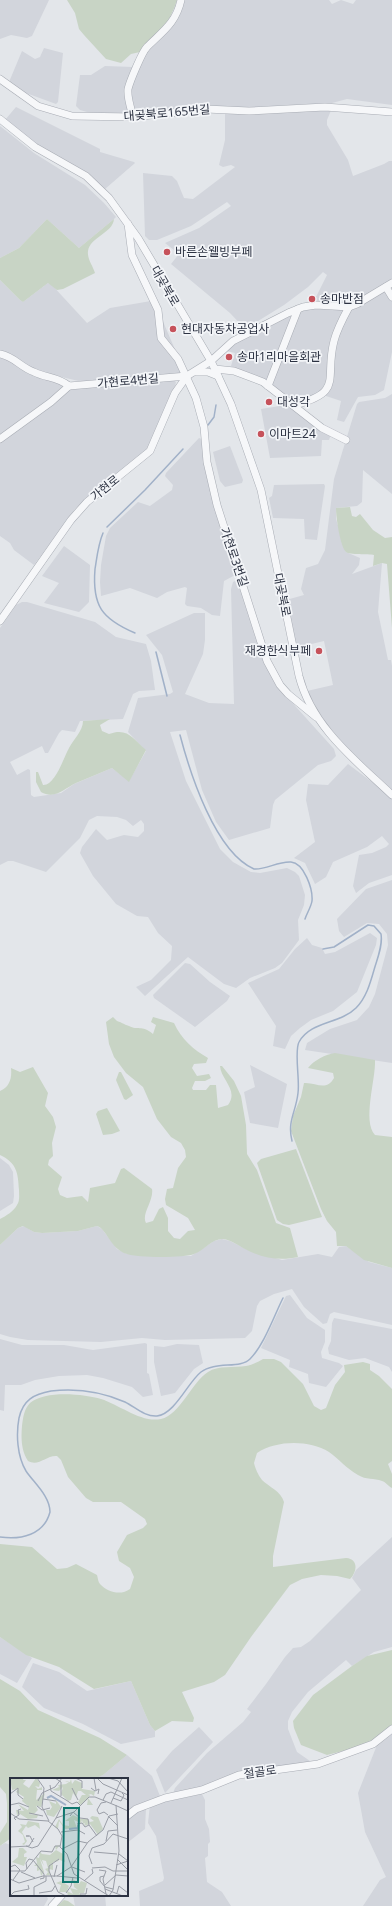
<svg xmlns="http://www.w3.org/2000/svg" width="392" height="1906" viewBox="0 0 392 1906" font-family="'Noto Sans','Noto Sans KR',sans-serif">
  <rect width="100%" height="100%" fill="#e3e6ea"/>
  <g fill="#d2d5dc">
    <path d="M0,0H49L32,36L27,38L11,35L0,39Z"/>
    <path d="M183,0H329L332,4L341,0L353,4L356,0H392V105L347,99L332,103L138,113L133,108L130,90L146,52Z"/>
    <path d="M44,48L63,53L58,102L56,104L26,93L24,95L9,82L22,51L35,59L40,57Z"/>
    <path d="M105,66L133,67L127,87L129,114H94L80,110L76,106L80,75H91Z"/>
    <path d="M16,107L100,149V152L134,162L135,163L105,189L93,178L35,143L5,120Z"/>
    <path d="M332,108L327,120V125L348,160L353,176L384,164L389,161H392V280L349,304L313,303L327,275L323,272L308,287L284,305L245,329L230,313L171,264L179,254L165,243L199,228L231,206L227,202L191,226L157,240H149L145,236L143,173L172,176L177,181L184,198L193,199L235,167L231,165L223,167L219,165L225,140V112Z"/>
    <path d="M0,126L34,153L85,185L104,203L116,217L114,219L79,248L47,219L19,248L0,258Z"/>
    <path d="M0,280L20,300L23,302L48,283L51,284L87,323L110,308L151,301L161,317L177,354L181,372L178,374L83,382L40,372L0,352Z"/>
    <path d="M384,291L392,300V352L384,390L375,395L358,397L344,422L337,420L341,401L323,395L334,347L349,310Z"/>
    <path d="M314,307L344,308L338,325L330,377L321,393L294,403L270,385L300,311Z"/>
    <path d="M292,314L267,381L231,366L235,353L227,351L234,342Z"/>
    <path d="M0,357L66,387L174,380L176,382L175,387L150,444L146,450L75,509L34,565L14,550L10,543L0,536Z"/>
    <path d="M392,394V494L363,470L362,502L357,506L336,508V519L346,552L360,558L359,565L352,574L382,563L378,612L388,660H391L392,666V791L335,735L319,713L307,691L333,685L324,641L295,648L286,600L304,595L301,589L306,568L318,564L325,550L334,479L357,404L359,402L385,398Z"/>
    <path d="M286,405H291L331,434L329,440H322L321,456L270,458L261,409Z"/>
    <path d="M199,438L202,439L237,574L224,581L220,616L212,615L201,608L187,606L185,604L187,588L185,587L167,592L157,598L130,588L101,596L100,582L101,565L106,536L110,528L138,502L150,506L172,490L173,485L165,476L166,473Z"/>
    <path d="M230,446L243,480L242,483L225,487L220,481L213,452Z"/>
    <path d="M324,484L325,486L317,540L305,539L304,519L273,518L269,498L272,496L274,485Z"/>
    <path d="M64,546L90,565L89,602L79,612L44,603L59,583L42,576Z"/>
    <path d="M239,579L259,645L288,698L334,749L336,756L331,761L318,765L275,800L273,805L270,828L229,840L216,822L202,790L186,730L170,732L186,781L220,849L233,862L251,872L260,873L287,868L295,872L299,876L305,895L304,905L298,920L299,940L282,963L275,968L250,978L236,988L224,984L188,957L145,996L136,987L151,980L171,960L172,946L158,933L148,917L137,916L116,904L93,876L80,853L82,847L96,829L107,840L124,835L138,837L144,831V824L141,820L133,826L126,820L117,817L97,816L89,820L80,838L46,872L13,861H8L0,865V628L16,605L22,602H27L95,622L116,637L146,644L151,661L155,690L139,691L133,694L123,719L80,721L75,732L62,730L59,733L48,753H45L42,746L10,762L17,775L28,769L30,770L31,795L34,797L61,793L74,784L112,768L129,781L146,751L128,732L138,698L170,694L173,692L162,655L146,635L194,613H205V640L203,654L185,694L209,703L234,704L231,589L233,582Z"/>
    <path d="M348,764L380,788L392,799V875L369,883L356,893L353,886L359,855L372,853L386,847L389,844L382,836L367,847L333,862L326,877L315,884L305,863L294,858L315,842L306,800L308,784L328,785Z"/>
    <path d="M392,880V1063L305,1050L307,1043L330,1029L357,1020L369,1007L375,994L388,945L387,934L379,924L367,923L344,937L339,931L337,919L366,889Z"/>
    <path d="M370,933L377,938L376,945L357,992L333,1011L311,1020L300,1028L291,1036L285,1049L273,1046L276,1026L248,983L279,969L295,949L307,938L312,945L322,948L325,954L335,952Z"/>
    <path d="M185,963L190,964L210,982L230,996L227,1001L195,1027L154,998L153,995Z"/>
    <path d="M250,1065L287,1084L278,1128L250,1123L244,1092L255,1087Z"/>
    <path d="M0,1158L9,1165L13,1172L14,1196L13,1203L0,1211Z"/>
    <path d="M24,1226L34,1232L42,1233L78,1231L97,1226L102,1229L117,1249L127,1254L191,1256L214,1241L222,1239L230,1241L246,1249L282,1260L318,1254L332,1257L339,1247L346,1246L369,1262L392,1268V1325L334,1312L330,1314L327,1323L323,1324L304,1307L292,1289L274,1294L260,1301L257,1306L252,1331L245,1338L165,1340L142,1338L101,1342L28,1340L10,1337L0,1334V1245L18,1228Z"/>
    <path d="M290,1295L307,1318L325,1330V1342L321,1352L322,1358L339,1363L343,1366L326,1387L309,1383L308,1374L289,1367L290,1360L261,1348L286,1296Z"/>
    <path d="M334,1318L392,1329V1372L389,1367L365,1358L349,1360L329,1354L328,1348L331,1341L332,1323Z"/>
    <path d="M0,1339L22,1345H64L93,1350L145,1343L147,1344V1373L149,1374L153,1395L143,1397L132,1387L103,1378L87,1375L59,1376L35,1380L21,1385H5L4,1411L0,1410Z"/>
    <path d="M177,1344L199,1345L203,1363L194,1369L175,1393L161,1396L154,1362V1346L164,1347Z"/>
    <path d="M392,1537V1647L374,1652L352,1666L346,1660L308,1692L292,1712L288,1721V1729L297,1752L310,1761V1763L252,1770L239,1772L214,1784L173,1793L175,1788L207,1753L243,1722L251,1712L247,1709L250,1705L266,1684L285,1657L293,1648L301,1647L310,1641L361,1590L352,1578L356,1570Z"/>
    <path d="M0,1637L32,1658L17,1683L0,1674Z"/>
    <path d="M33,1663L59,1672L87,1691L131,1681L150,1725L155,1731V1737L121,1744L83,1724L44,1708L22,1687Z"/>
    <path d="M199,1727L213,1742L165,1793L156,1770L172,1751Z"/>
    <path d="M392,1733V1906H363L380,1880L386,1877L365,1832L358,1793L377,1745Z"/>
    <path d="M127,1755L152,1776L160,1796L127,1813V1779H90L103,1775Z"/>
    <path d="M202,1794L205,1800V1819L209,1829L210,1842L208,1844V1856L205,1858L207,1882L222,1892L231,1906H140L139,1891L163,1881L164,1878L156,1836L148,1823L150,1805Z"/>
    <path d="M146,1808L145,1829L127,1843V1818Z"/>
    <path d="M5,1843L11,1845V1895H46L48,1899L44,1906H0V1846Z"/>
    <path d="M73,1895H105L106,1906H75Z"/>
  </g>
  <g fill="#c8d4c5">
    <path d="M67,0H177C174,9 170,19 164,26C156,35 146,41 140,52L131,54L121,63L106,59L84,35L79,29L75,13Z"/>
    <path d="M47,219L79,248L114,219C113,233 90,237 88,251C87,259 93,266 95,273L63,289L57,290L48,283L23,302L20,300L0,280V258L19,248Z"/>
    <path d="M350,507L352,516L356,517L360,514L373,530L385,538L392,537V628L387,564L382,563L373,566L374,555C369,554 349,555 346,552C340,546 336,517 336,508Z"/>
    <path d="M110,719L100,725L102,731L109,734C128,727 133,739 146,750L129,782L112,768C100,773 88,778 76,783C65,788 55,800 41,792L36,782V772H38L43,785C55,786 64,757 69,748C73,740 83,731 83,721Z"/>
    <path d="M113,1017L117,1021C123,1023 123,1024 129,1026C138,1031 141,1024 153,1034L156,1025L151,1022L153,1017L174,1023C181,1039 194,1050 208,1058L206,1063L194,1064L192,1068L197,1076L209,1074L211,1078L205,1081H195L192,1088L193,1090H206L210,1085H216L218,1108L228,1105C239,1090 221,1080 220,1066H222L234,1081L241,1096L246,1125L247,1154L257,1170L276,1223L290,1228L298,1257C280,1261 262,1258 245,1249C239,1246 231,1240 223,1239C211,1239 205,1250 194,1254C185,1258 137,1258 127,1254C110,1249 107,1229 97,1226L78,1231L42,1233L34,1232L23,1226L18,1228L0,1245V1219C6,1216 14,1211 17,1205C20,1201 19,1195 19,1190C18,1173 17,1163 0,1155V1091C10,1087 12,1078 11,1068L20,1072L33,1067L48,1093L45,1106L53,1117L56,1127L52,1143L53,1156L49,1160L48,1165L62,1177L58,1189L60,1195L67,1198L82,1196L88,1202L90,1188L115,1183L121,1169L124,1168L152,1189C154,1201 141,1214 146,1223L153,1221L159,1209L163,1207L168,1218V1231L174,1238L180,1239L188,1231L195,1230L188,1218L166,1205L165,1199L167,1189L173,1188L178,1168L186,1157L185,1150L181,1143L171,1137L157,1119L143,1087L126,1073L114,1057L109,1044L106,1022Z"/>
    <path d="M335,1053L375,1060C376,1079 362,1121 375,1135L392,1137V1268L364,1260L346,1246H337L336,1232L327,1221L321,1209L291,1131L293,1116L301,1097L304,1083C316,1082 326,1092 334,1078L333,1073L308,1068C313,1061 326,1054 335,1053Z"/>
    <path d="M119,1072H121L133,1095L126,1100L124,1099L116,1080Z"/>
    <path d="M107,1108L120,1131L112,1134L103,1135L96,1114L98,1111Z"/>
    <path d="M296,1149L322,1217L289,1225L283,1224L277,1220L257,1163L261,1159Z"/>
    <path d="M263,1359H274L281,1362L303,1384L314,1406L321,1410L326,1408L335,1385L345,1372L344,1365L363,1362L370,1364V1370L379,1376L392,1389V1461L388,1464L392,1474V1488C388,1486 386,1482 382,1481C374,1478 366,1480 358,1475C347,1469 339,1459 329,1452C309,1440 277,1440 257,1453L254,1463C255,1468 258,1475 262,1480C269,1487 281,1491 284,1502L273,1556V1567L346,1558C359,1559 357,1572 350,1579L337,1576L321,1575L302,1579L290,1585L251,1637L225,1675L214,1682L182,1692L194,1718L193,1722L172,1721L155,1731L150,1725L131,1681L94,1689L59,1667L26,1655L0,1637V1544L32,1547L57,1569L67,1568L76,1564L97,1575C98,1578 98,1582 100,1584C107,1592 121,1596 130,1589L134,1577L130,1568L119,1561L117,1552L127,1535L143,1528L147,1524L145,1519L121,1502H93L86,1498L68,1477L61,1460L57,1456C46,1455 39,1467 28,1461C21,1451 21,1437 22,1426C23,1418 24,1409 30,1403C45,1390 84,1394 101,1399C120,1405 141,1423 161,1419C180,1415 191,1383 208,1372C218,1365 234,1368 246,1366C252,1365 258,1362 263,1359Z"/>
    <path d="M392,1650V1725L377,1738L355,1748L327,1755L301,1745L294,1728L293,1721L313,1695L352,1666L367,1656Z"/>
    <path d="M0,1679L20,1691L38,1710L100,1738L127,1755L103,1775L94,1779H11V1838L0,1846V1833L7,1822V1803L6,1794L0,1787Z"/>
    <path d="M64,1900L68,1901L75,1906H57Z"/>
  </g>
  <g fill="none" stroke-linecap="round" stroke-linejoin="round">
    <g stroke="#a1b1c8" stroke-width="1.5">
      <path d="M208,425L214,417L216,405"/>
      <path d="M107,527L145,490L183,449"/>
      <path d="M103,533C98,545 97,557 95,569C92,606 102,619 135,633"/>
      <path d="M156,652L167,696"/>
      <path d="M180,735C190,773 215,852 254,869C266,870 278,861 291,862C304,863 313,889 312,901C311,907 307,913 305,919"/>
      <path d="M292,1141C287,1121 296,1112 298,1093C300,1080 294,1051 299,1042C310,1021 340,1024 356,1008C366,998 370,984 374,970C377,959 383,946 381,934L374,926L368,925L334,947L323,949"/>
      <path d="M0,1537C21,1540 44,1535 50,1512C50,1496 34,1483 26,1471C17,1456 16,1434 19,1418C23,1400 34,1394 51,1391C77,1388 100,1391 125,1402C135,1407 145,1417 157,1416C175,1414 188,1382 201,1372C215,1361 240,1369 250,1359C264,1345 274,1316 283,1298"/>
    </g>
    <g stroke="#a8acb4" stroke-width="8">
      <g id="minor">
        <path d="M0,79L38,106L72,116L133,117L206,109L249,111L325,107L392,112"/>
        <path d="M133,117C131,108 127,98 128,89C130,81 142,52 147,47C163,31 176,23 181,0"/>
        <path d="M0,119L35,147L86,176L109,198L138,238L211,361L231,404L261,490L299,676C312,727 355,760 392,795"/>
        <path d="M128,224L132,255L158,310L161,338L178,359L196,398L204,427L207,462L217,505L267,661L280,685L288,694L316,717"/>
        <path d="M386,287L392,297"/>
        <path d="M0,354C15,357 20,367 34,372C46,378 58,377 69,386L187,376"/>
        <path d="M215,369L234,371L263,382L322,428L346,440"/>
        <path d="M196,372H208L218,376"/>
        <path d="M268,386L298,309"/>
        <path d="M294,405C345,392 324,379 334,341C337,329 343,318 349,307"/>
        <path d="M0,439L51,402L69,386"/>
        <path d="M0,621L71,520L87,502L150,451L175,393L187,376L211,361L233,341L288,313L303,307L316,305L349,307L357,304L392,283"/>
        <path d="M127,1816L136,1809L165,1798L202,1790L239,1775L318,1764L373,1744L392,1729"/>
        <path d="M52,1906L62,1895"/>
      </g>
    </g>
    <use href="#minor" stroke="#f6f7f9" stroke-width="7"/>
  </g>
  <g fill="#c6525b" stroke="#f3f5f8" stroke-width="1.5">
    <circle cx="167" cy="252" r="4"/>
    <circle cx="312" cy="299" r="4"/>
    <circle cx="173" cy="329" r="4"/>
    <circle cx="229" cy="357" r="4"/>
    <circle cx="269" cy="402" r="4"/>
    <circle cx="261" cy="434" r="4"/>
    <circle cx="319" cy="651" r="4"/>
  </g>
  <g text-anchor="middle" stroke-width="3.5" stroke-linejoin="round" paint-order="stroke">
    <g font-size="12" fill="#2c3242" stroke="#f3f5f8">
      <text transform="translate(167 113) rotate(-5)" y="4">대곶북로165번길</text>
      <text transform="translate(165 286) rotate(60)" y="4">대곶북로</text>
      <text transform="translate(128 381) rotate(-5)" y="4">가현로4번길</text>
      <text transform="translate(105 488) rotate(-39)" y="4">가현로</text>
      <text transform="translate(234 557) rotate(71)" y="4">가현로3번길</text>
      <text transform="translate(282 595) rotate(79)" y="4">대곶북로</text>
      <text transform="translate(260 1772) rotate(-8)" y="4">절골로</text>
    </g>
    <g font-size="12" fill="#2c3242" stroke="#f3f5f8" text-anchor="start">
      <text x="175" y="256">바른손웰빙부페</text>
      <text x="320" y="303">송마반점</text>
      <text x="181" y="333">현대자동차공업사</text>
      <text x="237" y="361">송마1리마을회관</text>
      <text x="277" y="406">대성각</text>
      <text x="269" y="438">이마트24</text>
      <text x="311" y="655" text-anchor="end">재경한식부페</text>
    </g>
  </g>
  <g transform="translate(10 1778)">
    <rect width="118" height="118" fill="#e3e6ea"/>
    <path d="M0,0H14L13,2H16L13,6L19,10L26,0L30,5L29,9L25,8L28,11L32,9V12H27L26,22L35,15L31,29L26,28L28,32L24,36H18L28,37L27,40L18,41L10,36L7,37L6,32L14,33L8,26L18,32L19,29L12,23L14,19L6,14L8,11L2,12ZM61,1L62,6L65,2L72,5V11L85,13L84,18L81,16L78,17H80L78,20L83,27H77L78,21L71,27L68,24L72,17H76L71,13H68L66,19L63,15L61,22L58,23L51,16L53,9L49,13L42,12L49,9L48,7L56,6L59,4H57L55,3L60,4ZM46,22L51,29L44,39L37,37L36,32H40L42,29L39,23L46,26ZM63,37L71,41H78L80,44L84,43L80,40L82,38L88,39L93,51L88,57L80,46L74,48L75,45L73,46L72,42L71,45L64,42L67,50L55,51L49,43L48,51L45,49L49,41L53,47L59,48V43H55ZM18,43L29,45L30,51L25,47L18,50L16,48L12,54L17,63L14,67L12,66L15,64L13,57L8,53L12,49L10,46L16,47ZM50,67L46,72L53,76L55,84L47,81L49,83L43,84V92L39,91L40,97H36L38,94L35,91L38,90L36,83L32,82L34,88L30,81L34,94L31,98L30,92L27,93V88H24L27,85L26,79L29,80L30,74L32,76L40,77L46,72L45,68ZM9,70H13L17,74L14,76V79H17L14,88L2,84L8,79ZM63,101L69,106L71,103L77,105L74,115H69L73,118H58L57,114H49L51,107L46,105L51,103L59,108L57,113L63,116L60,110L68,112L64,109Z" fill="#c8d4c5"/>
    <path fill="none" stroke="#a1b1c8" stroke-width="2" d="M37,20L41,18L56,27M59,51L68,50V47"/>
    <path fill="none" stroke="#9a9ea7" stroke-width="1" d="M27,0L34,10L32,29L39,43M45,0L51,4V18M65,0L72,3V10M84,0L86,12M87,0L93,6L118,17M98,0L108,3L118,14M40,7L41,13L56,22L62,26L67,24L70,27M62,10L68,22M81,10L85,13L89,11L88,16M0,16L8,10V17L13,21M103,20L111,23L114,17L112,15M33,21L46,23M93,22L96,16L101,14L118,22M28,23L32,15L45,9L52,0M96,24L91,25L87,32L89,36L94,34L98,37M101,25L112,0M0,27L9,25L19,29M27,28L32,32L40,30M107,28L118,33M0,35L9,41L38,43L48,51L52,58L50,69L57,76L64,96L99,118M19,35L33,38M60,38L63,34L70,40L78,41L79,47M98,38L108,48M46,40L52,28M6,42L4,40L9,37L8,32L11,31M67,46L72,45L75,49L79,47L87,58M51,54L68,52L75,56M19,58H16H20L23,64M96,63L98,53L107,52M16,68L22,70L28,68L46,40L64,34L79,19H85L107,28M0,69L19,68L24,60M52,71L68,63L77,65M84,74L107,76M49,81L39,88V93L48,114L56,118M107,81L118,92M23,82L34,96V100L30,101M82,86L79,78L82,70L94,66L103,56L118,61M106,87L118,83L109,76M0,89L5,87L10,92L3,102M62,89L75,94M82,90L95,89L103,93H118M17,91L16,85L19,81L23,82M89,92L96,93L93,101L96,116M0,93H15L31,73L42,74L45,68H50M11,94L25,100M47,98L67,100M94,98L90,99V103L95,109L103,111M44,99L47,87M0,101L9,105L33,98H47L61,89L78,64L93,52L99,38L108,36M74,103L83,95L82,91M95,107L106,97L118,98M95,111L113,118M29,115L42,113L45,108M56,115L61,108L63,99M107,115L109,108L118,115M70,116H76L77,110M0,118L4,114L19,111L18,107M24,118V109L36,103V98M99,118L103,112L109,73L106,27"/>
    <path fill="#0f766e" fill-opacity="0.15" stroke="#0f766e" stroke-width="2" d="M54,30H69L68,104H53Z"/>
    <rect width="118" height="118" fill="none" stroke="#2c3242" stroke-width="2"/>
  </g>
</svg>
